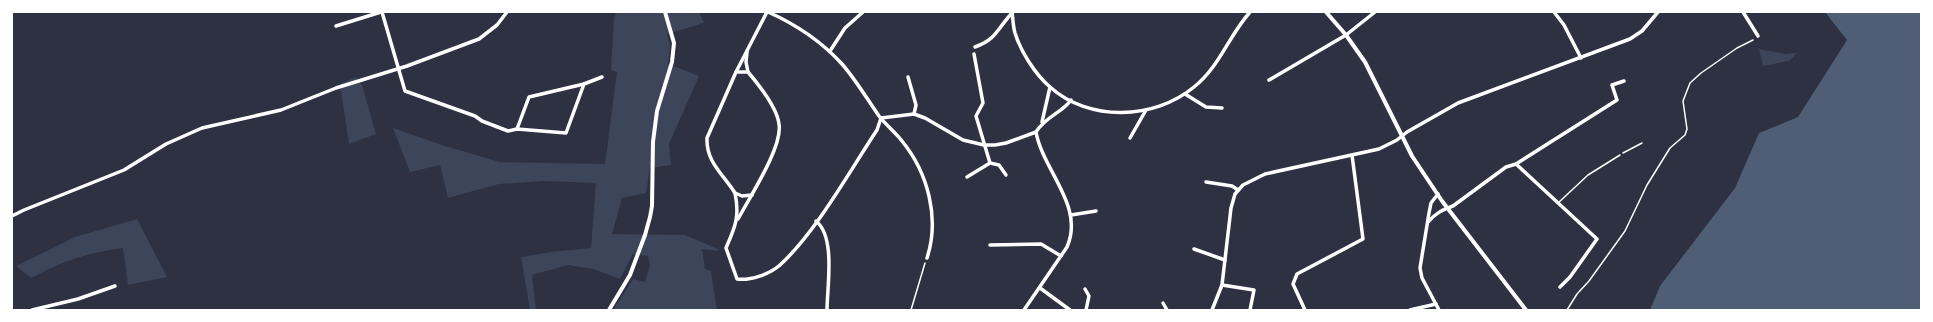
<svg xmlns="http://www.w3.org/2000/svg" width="1933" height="322" viewBox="0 0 1933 322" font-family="Mulish,sans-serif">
  <rect width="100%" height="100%" fill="#2d3142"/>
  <g fill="#3c4559">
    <path d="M616,12H699L704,23L667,34L670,45L668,64L699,76L669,144L671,165L650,168L646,193L622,198L612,234L685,235L718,249V251L702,249L705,269L711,271L717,310H613L633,279L645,282L650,265L648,256L633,254L620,279L593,269L568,265L532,275L536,310H530L521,257L551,252L591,248L596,183L544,181L499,184L448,198L440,165L410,172L393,128L445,146L500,162L605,164L617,72L611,70L614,19Z"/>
    <path d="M1759,49L1785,54L1797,53L1789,61L1763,66Z"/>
    <path d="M356,77L362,85L376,134L349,144L340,84Z"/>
    <path d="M137,219L167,277L128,285L123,248C86,253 64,261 31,278L16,266L75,237Z"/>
  </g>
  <path fill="#4f5d75" d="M1825,12H1921V310H1650L1660,286L1735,188L1759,133L1798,117L1847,40Z"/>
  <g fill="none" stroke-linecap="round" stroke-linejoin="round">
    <g stroke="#fff" stroke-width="1.5">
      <path d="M1623,153L1642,143"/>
      <path d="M911,310L925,263"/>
      <path d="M1567,310L1577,294L1589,281L1625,231L1647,185L1670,148L1685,135L1687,129L1683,101L1690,83L1701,73L1737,48L1753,40"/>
    </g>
    <path stroke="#fff" stroke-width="1.5" d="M1558,203L1588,175L1620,155"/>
    <g stroke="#fff" stroke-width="3.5">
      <path d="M382,12L405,91L475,116L482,121L508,131L517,129L566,133L584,84"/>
      <path d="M768,12C795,24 822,42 842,64C856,80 867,99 879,116C886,125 895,132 902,141C928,173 940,218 927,258"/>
      <path d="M1012,12C1013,19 1013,26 1015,33C1021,52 1035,74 1050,87C1089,122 1154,120 1194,87C1220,66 1228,37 1250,12"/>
      <path d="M1554,12L1564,25L1581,58"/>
      <path d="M1743,12L1758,36"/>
      <path d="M336,26L381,12"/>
      <path d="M975,47C997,39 997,29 1012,13"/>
      <path d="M830,51L845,28L863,12"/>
      <path d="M747,52L746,62L748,72"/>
      <path d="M736,72H748C759,85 777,107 779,124C783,147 749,198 738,219"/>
      <path d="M908,77L916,105L914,114"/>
      <path d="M1269,80L1346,35L1375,12"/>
      <path d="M1185,94L1206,107L1222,108"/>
      <path d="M881,118L914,114L925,118L963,140L984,145H995L1006,143L1036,132"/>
      <path d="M1042,122L1050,87"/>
      <path d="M517,129L529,97L584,84L602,77"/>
      <path d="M1130,138L1146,110"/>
      <path d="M990,163L999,165L1006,175"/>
      <path d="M1516,164L1597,239L1570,277L1560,287"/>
      <path d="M967,177L990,163L976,116L983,103L974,54"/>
      <path d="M1206,182L1232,186L1238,190"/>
      <path d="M735,193C740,217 735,227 726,248L737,279C750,281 770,274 780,265C816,232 849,172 877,130L881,118"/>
      <path d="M1438,194L1431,203L1429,213L1420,268L1422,278L1439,310"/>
      <path d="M752,195L742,196L735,193C723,174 706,162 707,138L736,72L767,12"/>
      <path d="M1071,215L1096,211"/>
      <path d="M12,216L24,210L124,170L166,144L202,128L281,110L336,88L407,66L479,39L497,25L507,12"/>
      <path d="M816,221C836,237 827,287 827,310"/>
      <path d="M1428,222C1436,213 1442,210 1453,206L1506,167L1516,164L1617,100L1612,85L1624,81"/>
      <path d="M990,245L1041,244L1061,256"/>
      <path d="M1194,249L1225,260"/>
      <path d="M1222,285L1254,290L1250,310"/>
      <path d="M1040,288L1070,310"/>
      <path d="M1085,289L1089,296L1086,310"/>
      <path d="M1163,303L1167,310"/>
      <path d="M32,310L78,299L115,286"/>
      <path d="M1024,310L1067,247C1085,206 1043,171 1036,132C1046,116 1062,113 1071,100"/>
      <path d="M1212,310L1222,285L1231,208L1235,194L1243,185L1265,174L1379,149L1397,140L1407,132L1458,103L1630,39L1642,31L1658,12"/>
      <path d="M1305,310L1293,284L1297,274L1363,239L1352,155"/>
      <path d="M1410,310L1436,304"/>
    </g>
    <g stroke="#fff" stroke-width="4">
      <path d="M1326,12L1346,35L1365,62L1412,156L1442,201L1526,310"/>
      <path d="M609,310L630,275L645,235L650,217L652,206L653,142L657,111L672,62L674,43L665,12"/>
    </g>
  </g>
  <rect width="1933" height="322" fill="none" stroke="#ffffff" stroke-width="26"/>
</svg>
